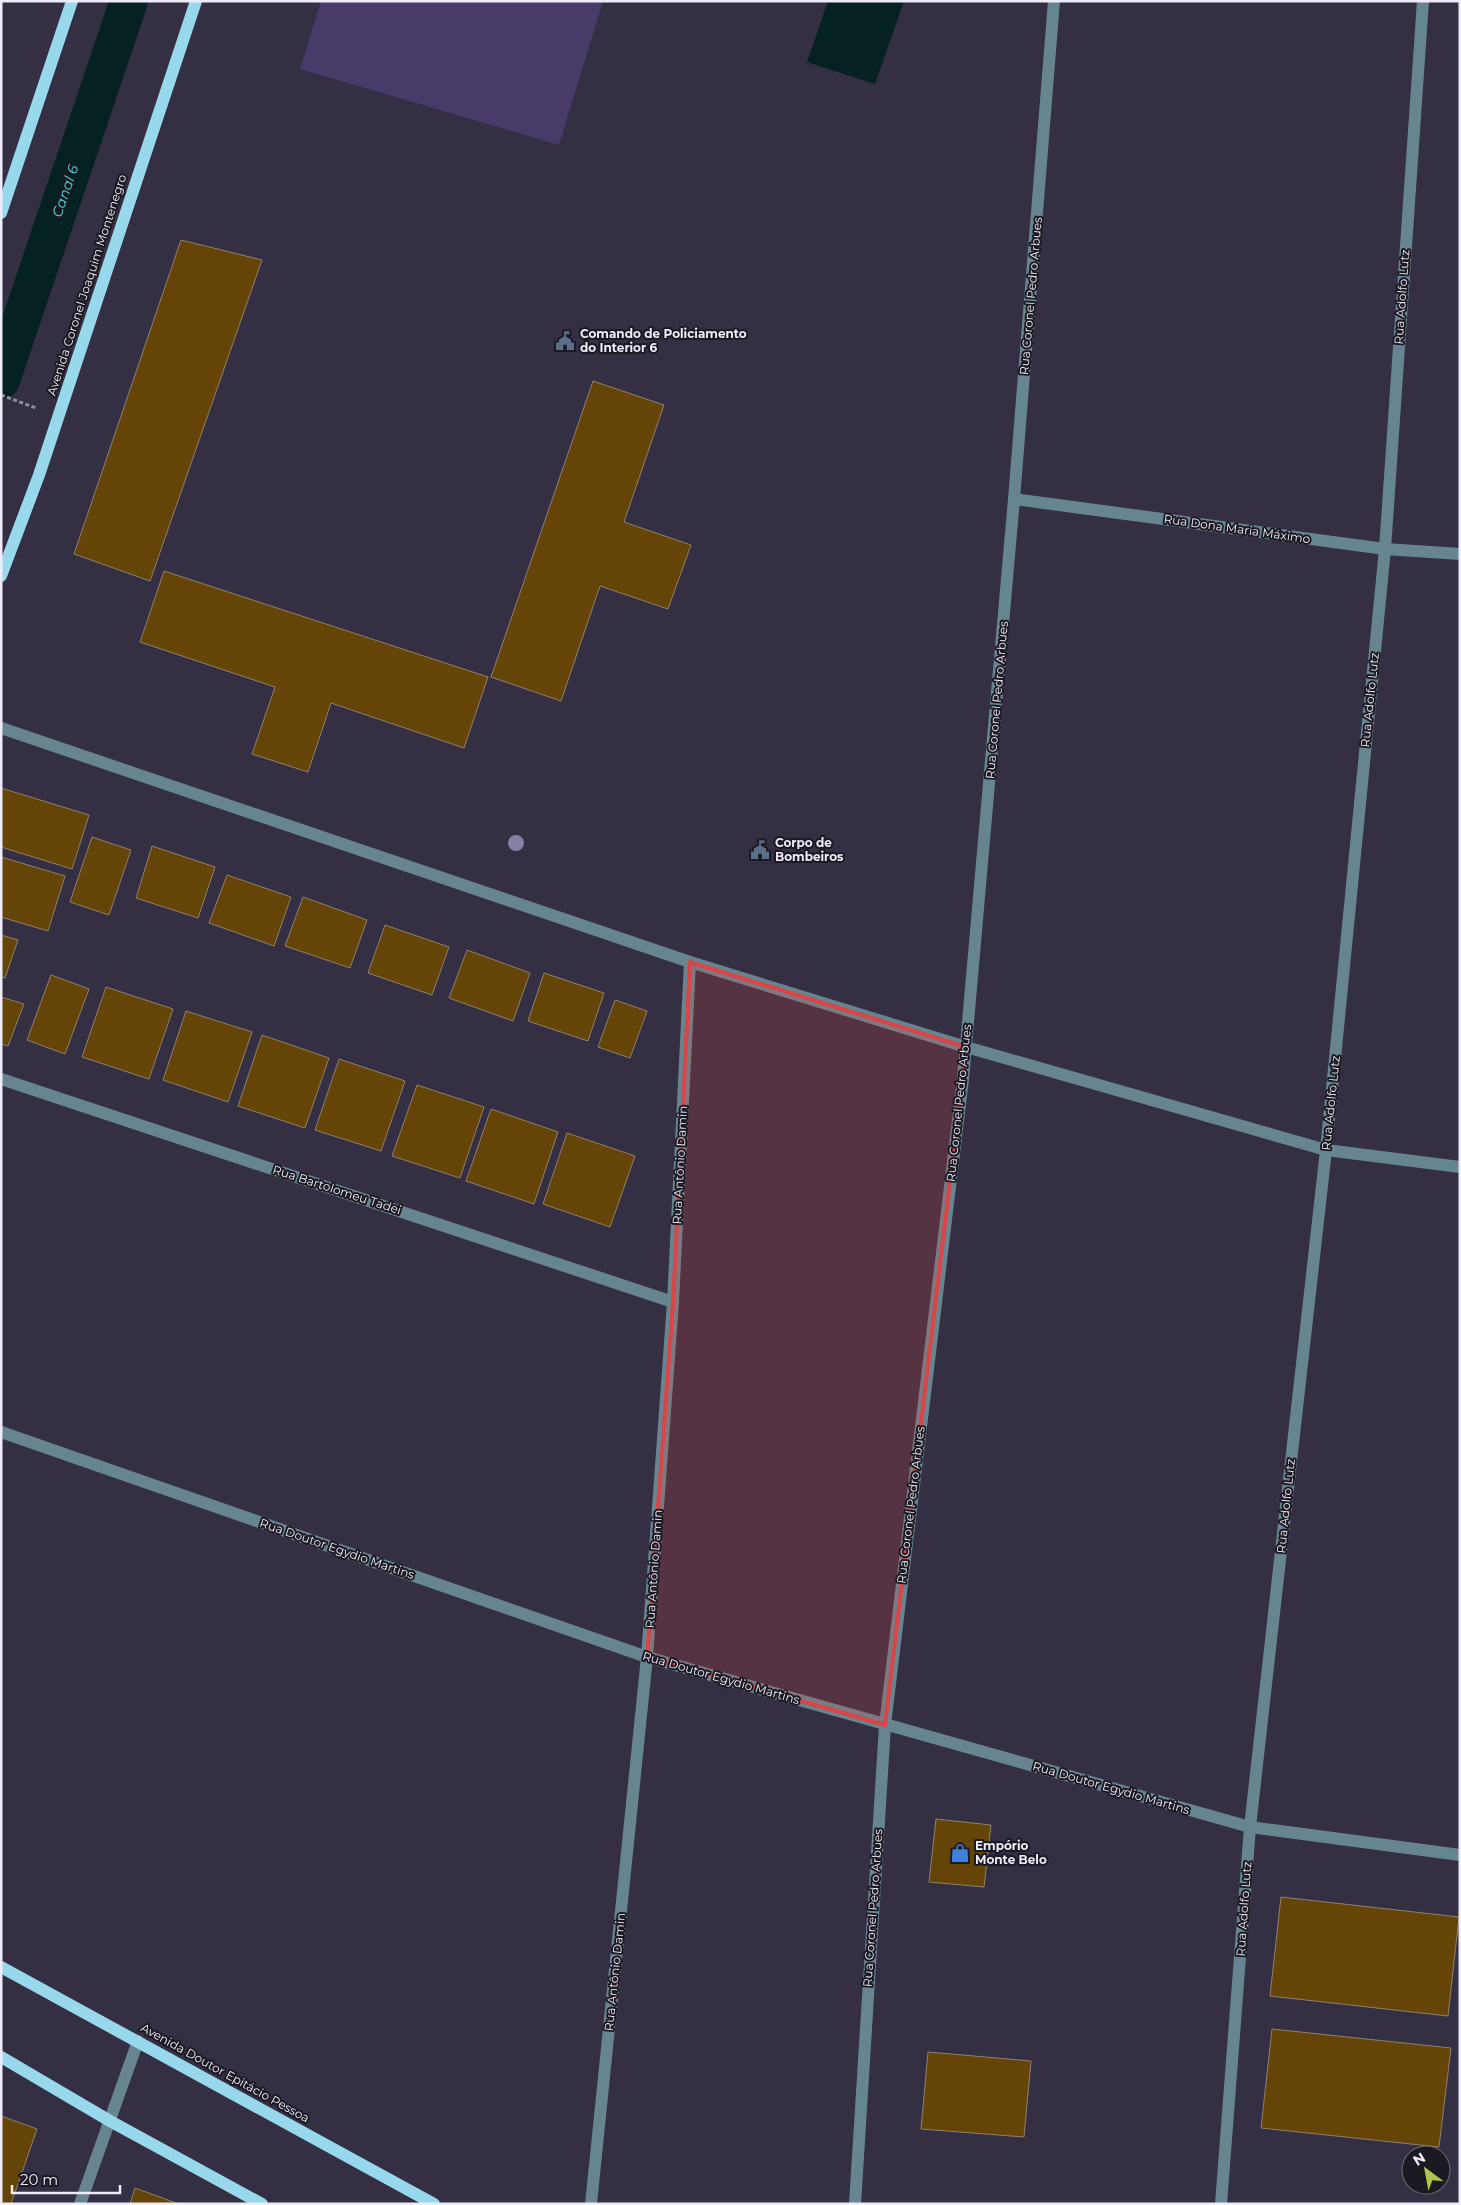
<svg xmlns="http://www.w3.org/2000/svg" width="1461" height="2205" viewBox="0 0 1461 2205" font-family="Montserrat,sans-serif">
  <rect width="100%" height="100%" fill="#342f43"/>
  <path fill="#483b6a" d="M321,1H603L559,145L300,69Z"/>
  <path fill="#052122" d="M828,1H904L875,84L807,62Z"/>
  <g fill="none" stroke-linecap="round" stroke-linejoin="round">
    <path stroke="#052122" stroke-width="38" d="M1,380L129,1"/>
  </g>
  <g fill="#654407" stroke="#90816c">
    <path d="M181,240L262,260L150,581L74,554Z"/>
    <path d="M593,381L664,405L624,522L691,545L668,609L600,586L561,701L491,677Z"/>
    <path d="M164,571L488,677L464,748L331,703L308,772L252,754L275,687L140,642Z"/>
    <path d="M1,788L89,815L72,869L1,847Z"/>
    <path d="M92,837L131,850L109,915L70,902Z"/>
    <path d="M152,846L215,867L198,918L136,898Z"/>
    <path d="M1,857L65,876L48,931L1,917Z"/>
    <path d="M227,875L291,897L274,946L209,923Z"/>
    <path d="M303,897L367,920L350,968L285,946Z"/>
    <path d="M385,925L449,947L432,995L368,973Z"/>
    <path d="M1,935L18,940L5,978L1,977Z"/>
    <path d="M467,950L530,973L513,1021L449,998Z"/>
    <path d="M544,973L604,993L588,1041L528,1021Z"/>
    <path d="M51,975L89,989L65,1054L27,1040Z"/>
    <path d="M106,987L173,1009L149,1079L82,1057Z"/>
    <path d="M1,997L24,1004L8,1046L1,1044Z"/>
    <path d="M615,1000L647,1011L630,1058L598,1047Z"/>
    <path d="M186,1011L252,1032L228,1102L163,1080Z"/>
    <path d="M262,1035L329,1058L305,1128L238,1106Z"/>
    <path d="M339,1059L405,1081L381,1151L315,1130Z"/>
    <path d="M417,1085L484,1107L460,1178L392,1156Z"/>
    <path d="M491,1109L558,1132L534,1204L466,1181Z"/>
    <path d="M567,1133L635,1156L610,1227L543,1204Z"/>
    <path d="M936,1819L991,1825L984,1887L929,1882Z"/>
    <path d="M1281,1897L1459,1917L1448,2016L1270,1996Z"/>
    <path d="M1272,2029L1451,2048L1439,2147L1261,2128Z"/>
    <path d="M928,2052L1031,2061L1024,2137L921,2129Z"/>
    <path d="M1,2116L37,2129L11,2204H1Z"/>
    <path d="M135,2188L179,2204H130Z"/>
  </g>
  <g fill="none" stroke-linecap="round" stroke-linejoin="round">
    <path stroke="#928e9f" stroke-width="3" stroke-dasharray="4 2.5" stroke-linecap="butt" d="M1,395L36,408"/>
    <g stroke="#678590" stroke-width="12">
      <path d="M1014,499L1385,549L1460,554"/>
      <path d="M1,728L690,962L966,1047L1326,1150L1460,1167"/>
      <path d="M1,1079L673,1302"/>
      <path d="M1,1432L647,1657L1250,1827L1460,1855"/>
      <path d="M80,2204L138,2041"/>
      <path d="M591,2204L647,1657L673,1302L690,962"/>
      <path d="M855,2204L885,1725L963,1079L1014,499L1054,1"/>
      <path d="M1221,2204L1250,1827L1326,1150L1385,549L1423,1"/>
    </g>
    <g stroke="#98d8ed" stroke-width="12">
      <path d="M1,213L72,1"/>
      <path d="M1,576L39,475L196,1"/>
      <path d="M1,1967L434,2204"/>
      <path d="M1,2057L110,2121L262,2204"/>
    </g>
  </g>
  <circle fill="#8980a4" cx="516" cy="843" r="8"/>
  <path fill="#da4547" fill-opacity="0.2" stroke="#da4547" stroke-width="4" stroke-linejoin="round" d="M690,962L966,1047L885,1725L647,1657L673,1302Z"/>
  <defs>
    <g id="civic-bare" transform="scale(1.5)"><path d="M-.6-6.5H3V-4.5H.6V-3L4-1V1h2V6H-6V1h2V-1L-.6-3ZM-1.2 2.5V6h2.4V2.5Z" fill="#5c6f8a" stroke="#1b1922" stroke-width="2.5" paint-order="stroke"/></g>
    <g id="shop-bare" transform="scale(1.5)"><path d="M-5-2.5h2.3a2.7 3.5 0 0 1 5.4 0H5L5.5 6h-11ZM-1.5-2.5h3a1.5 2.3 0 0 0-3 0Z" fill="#3f7fe0" stroke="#1b1922" stroke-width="2.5" paint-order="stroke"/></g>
  </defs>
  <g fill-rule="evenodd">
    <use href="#civic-bare" x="565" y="341"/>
    <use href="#civic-bare" x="760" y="850"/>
    <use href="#shop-bare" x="960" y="1853"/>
  </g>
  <g text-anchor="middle" stroke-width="4" stroke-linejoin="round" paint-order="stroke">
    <g font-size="12" fill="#efecf9" stroke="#1b1922">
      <text transform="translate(87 285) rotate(-72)" y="4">Avenida Coronel Joaquim Montenegro</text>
      <text transform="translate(1031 296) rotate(-85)" y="4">Rua Coronel Pedro Arbues</text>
      <text transform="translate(1402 297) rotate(-86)" y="4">Rua Adolfo Lutz</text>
      <text transform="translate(1237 529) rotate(8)" y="4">Rua Dona Maria Máximo</text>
      <text transform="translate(997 700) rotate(-85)" y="4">Rua Coronel Pedro Arbues</text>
      <text transform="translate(1370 700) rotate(-84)" y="4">Rua Adolfo Lutz</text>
      <text transform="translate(959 1103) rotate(-84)" y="4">Rua Coronel Pedro Arbues</text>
      <text transform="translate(1331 1103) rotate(-84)" y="4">Rua Adolfo Lutz</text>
      <text transform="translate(680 1165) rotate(-87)" y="4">Rua Antônio Damin</text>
      <text transform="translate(337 1190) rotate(18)" y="4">Rua Bartolomeu Tadei</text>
      <text transform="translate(911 1505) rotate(-83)" y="4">Rua Coronel Pedro Arbues</text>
      <text transform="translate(1286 1506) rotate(-84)" y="4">Rua Adolfo Lutz</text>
      <text transform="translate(337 1549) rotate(19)" y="4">Rua Doutor Egydio Martins</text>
      <text transform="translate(654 1569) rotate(-86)" y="4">Rua Antônio Damin</text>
      <text transform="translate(721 1678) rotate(16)" y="4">Rua Doutor Egydio Martins</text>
      <text transform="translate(1111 1788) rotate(16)" y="4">Rua Doutor Egydio Martins</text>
      <text transform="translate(873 1908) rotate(-86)" y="4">Rua Coronel Pedro Arbues</text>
      <text transform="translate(1244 1909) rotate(-86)" y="4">Rua Adolfo Lutz</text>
      <text transform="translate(615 1972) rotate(-84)" y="4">Rua Antônio Damin</text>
      <text transform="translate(225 2073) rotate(29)" y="4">Avenida Doutor Epitácio Pessoa</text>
    </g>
    <g font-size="12" font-weight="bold" fill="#efecf9" stroke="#1b1922" text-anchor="start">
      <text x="580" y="338">Comando de Policiamento<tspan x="580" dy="14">do Interior 6</tspan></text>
      <text x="775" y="847">Corpo de<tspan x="775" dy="14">Bombeiros</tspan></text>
      <text x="975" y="1850">Empório<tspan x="975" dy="14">Monte Belo</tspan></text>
    </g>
    <g font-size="14" font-style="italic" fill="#57dade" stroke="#1b1922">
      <text transform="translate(65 191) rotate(-71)" y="5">Canal 6</text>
    </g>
  </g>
  <rect width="1461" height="2205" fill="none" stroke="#efecf9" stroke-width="5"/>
  <g transform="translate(1426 2170) rotate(328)"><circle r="24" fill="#1b1922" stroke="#706d78"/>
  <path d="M0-4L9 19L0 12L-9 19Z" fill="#b2c34c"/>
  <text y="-8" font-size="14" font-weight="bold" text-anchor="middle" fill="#efecf9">N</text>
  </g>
  <path d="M12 2185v8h108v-8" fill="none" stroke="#efecf9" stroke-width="2.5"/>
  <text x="20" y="2185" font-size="15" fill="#efecf9" stroke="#1b1922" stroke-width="4" paint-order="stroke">20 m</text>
</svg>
